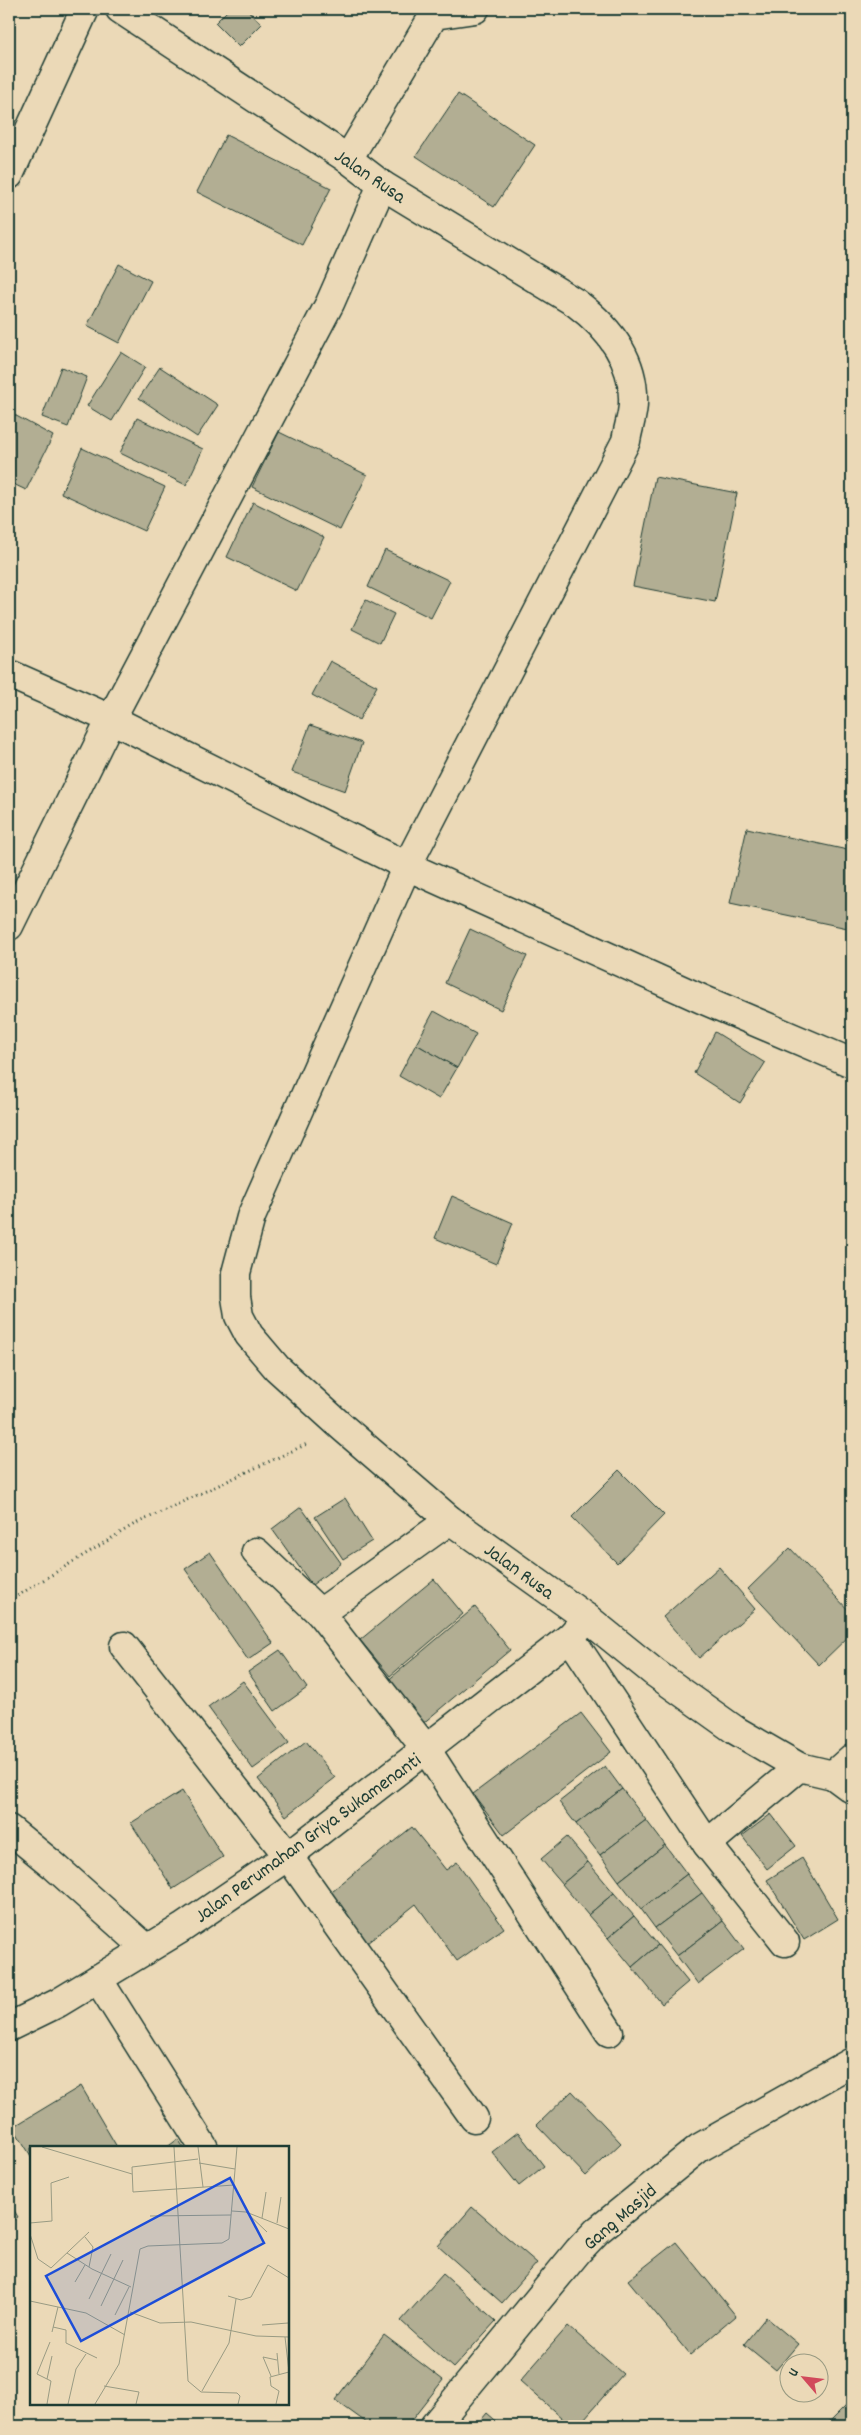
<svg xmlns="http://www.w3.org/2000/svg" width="861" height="2435" viewBox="0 0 861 2435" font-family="Dekko,sans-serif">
  <rect width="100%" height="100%" fill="#ebd9b7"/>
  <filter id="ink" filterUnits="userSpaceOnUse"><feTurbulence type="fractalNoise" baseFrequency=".02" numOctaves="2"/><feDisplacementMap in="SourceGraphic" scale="10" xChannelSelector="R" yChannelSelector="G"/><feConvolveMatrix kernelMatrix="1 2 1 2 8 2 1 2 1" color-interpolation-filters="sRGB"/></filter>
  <g filter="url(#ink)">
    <g fill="#b2ae93" stroke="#1f3d34">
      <path d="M229,9H246L262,24L239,47L215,23Z"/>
      <path d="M458,94L535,145L494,207L416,156Z"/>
      <path d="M226,135L331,188L302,245L197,192Z"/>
      <path d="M119,264L151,281L119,343L87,326Z"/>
      <path d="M121,352L145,367L112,421L87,406Z"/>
      <path d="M61,367L87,377L68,427L42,417Z"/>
      <path d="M160,367L218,405L197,437L139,398Z"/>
      <path d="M9,412L53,436L26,490L9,482Z"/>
      <path d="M137,418L203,449L186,485L120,453Z"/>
      <path d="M279,432L367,475L340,530L252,487Z"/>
      <path d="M82,448L165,487L144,531L61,493Z"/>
      <path d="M655,477L737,493L715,602L633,586Z"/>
      <path d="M253,502L324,537L297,591L227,557Z"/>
      <path d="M385,550L450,581L431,618L368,587Z"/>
      <path d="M366,600L394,614L380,643L352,629Z"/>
      <path d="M330,661L377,686L359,720L312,695Z"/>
      <path d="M310,725L362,743L345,791L292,772Z"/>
      <path d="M747,828L852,851V929L730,903Z"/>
      <path d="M470,929L527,956L501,1010L445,983Z"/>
      <path d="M434,1011L476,1034L457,1068L416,1044Z"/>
      <path d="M715,1032L765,1063L740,1103L694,1073Z"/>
      <path d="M416,1044L457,1068L439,1099L399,1076Z"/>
      <path d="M452,1196L513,1223L496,1264L435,1238Z"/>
      <path d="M619,1470L664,1515L617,1563L572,1517Z"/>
      <path d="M345,1498L372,1541L343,1559L315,1517Z"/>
      <path d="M301,1507L341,1563L312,1585L272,1529Z"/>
      <path d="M790,1548L852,1614V1633L819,1665L748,1589Z"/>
      <path d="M210,1552L273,1643L248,1660L185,1569Z"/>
      <path d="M719,1567L755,1609L699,1658L663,1617Z"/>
      <path d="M434,1579L463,1614L390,1676L360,1640Z"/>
      <path d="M475,1607L510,1650L421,1725L386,1682Z"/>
      <path d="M280,1650L307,1688L275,1711L248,1672Z"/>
      <path d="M243,1681L289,1743L253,1769L208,1707Z"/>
      <path d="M581,1713L611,1752L504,1835L473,1794Z"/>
      <path d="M306,1741L335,1778L286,1816L258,1779Z"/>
      <path d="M605,1766L622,1789L576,1824L559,1802Z"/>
      <path d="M622,1789L646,1820L600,1855L576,1824Z"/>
      <path d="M182,1791L223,1857L173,1889L131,1823Z"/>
      <path d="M771,1814L796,1846L767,1869L742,1836Z"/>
      <path d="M646,1820L665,1845L619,1881L600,1855Z"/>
      <path d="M412,1827L446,1870L457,1862L504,1928L457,1961L416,1904L362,1947L323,1898Z"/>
      <path d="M567,1837L588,1862L562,1884L541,1859Z"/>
      <path d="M665,1845L687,1874L641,1909L619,1881Z"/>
      <path d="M802,1858L838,1919L804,1940L767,1880Z"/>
      <path d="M588,1862L614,1893L588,1915L562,1884Z"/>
      <path d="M687,1874L702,1893L655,1928L641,1909Z"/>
      <path d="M614,1893L634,1916L608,1938L588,1915Z"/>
      <path d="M702,1893L723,1921L677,1956L655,1928Z"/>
      <path d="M634,1916L658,1945L632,1967L608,1938Z"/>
      <path d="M723,1921L744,1949L698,1984L677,1956Z"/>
      <path d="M658,1945L688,1982L662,2004L632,1967Z"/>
      <path d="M81,2086L117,2147L31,2148V2156L13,2127Z"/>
      <path d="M572,2091L621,2143L586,2176L537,2125Z"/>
      <path d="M518,2132L544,2166L519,2186L492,2152Z"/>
      <path d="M178,2139L184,2148H166Z"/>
      <path d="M9,2202L18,2217L9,2223Z"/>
      <path d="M472,2207L537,2263L502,2303L438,2246Z"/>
      <path d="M676,2242L736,2316L690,2355L628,2280Z"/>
      <path d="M443,2274L496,2321L453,2368L401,2321Z"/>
      <path d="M766,2317L798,2344L776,2370L744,2344Z"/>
      <path d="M568,2326L623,2374L578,2426H571L520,2381Z"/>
      <path d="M384,2335L443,2380L407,2426H371L335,2400Z"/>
      <path d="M851,2400L852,2426H825Z"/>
      <path d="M487,2413L502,2426H476Z"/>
    </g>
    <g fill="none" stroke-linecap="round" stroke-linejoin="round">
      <g stroke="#1f3d34" stroke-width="31">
        <g id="street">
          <path d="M120,9L348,159L382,185L576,303C608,327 635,359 633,403C633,415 628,428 626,441L407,866L251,1217L236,1273V1297L239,1316L249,1335L277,1368L342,1427L450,1520L587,1618L655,1673L735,1730L799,1767L833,1775L852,1789"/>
          <path d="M348,159L434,15L475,9"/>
          <path d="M9,175L85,9"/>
          <path d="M9,674L111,719L407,866L704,1000L852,1063"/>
          <path d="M9,926L111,719L330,303L382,185"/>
          <path d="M256,1552L320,1613L426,1749L609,2032"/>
          <path d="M320,1613L450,1520"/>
          <path d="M570,1637L707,1844L785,1942"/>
          <path d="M124,1646L288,1856L474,2118"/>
          <path d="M833,1775L852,1758"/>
          <path d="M9,1829L53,1865L146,1948"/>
          <path d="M707,1844L799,1767"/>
          <path d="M98,1979L204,2148"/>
          <path d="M9,2027L58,2003L182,1928L288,1856L552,1651L570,1637L587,1618"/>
          <path d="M434,2426L578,2251L597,2231L699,2148L852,2062"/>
        </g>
      </g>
      <path stroke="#1f3d34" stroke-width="3" stroke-dasharray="1 4" stroke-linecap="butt" d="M9,1601L133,1525L309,1443"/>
      <use href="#street" stroke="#ebd9b7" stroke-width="28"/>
    </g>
  </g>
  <g text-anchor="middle" stroke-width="5" stroke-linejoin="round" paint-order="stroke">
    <g font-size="20" fill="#1f3d34" stroke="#ebd9b7">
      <text transform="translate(371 175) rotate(34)" y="7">Jalan Rusa</text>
      <text transform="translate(520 1570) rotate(36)" y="7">Jalan Rusa</text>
      <text transform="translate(307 1837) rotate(-36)" y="7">Jalan Perumahan Griya Sukamenanti</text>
      <text transform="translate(619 2216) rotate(-41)" y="7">Gang Masjid</text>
    </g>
  </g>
  <g transform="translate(30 2146)">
    <rect width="259" height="259" fill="#ebd9b7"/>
    <path fill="none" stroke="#999b83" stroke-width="1" d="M12,1L102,28M144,1L158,235L171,246L207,247L210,250L208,258M168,1L173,41M168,13L102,21L103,46L204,39M169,17L205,23M202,65L216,66L237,86M216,66L259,83M120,70L201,69M232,72L236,46M0,77L22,75L21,37L39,31M247,77L251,51M0,88L8,113L21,122L59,86M55,91L63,101L59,121M37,107L62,123L101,141M45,136L55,119M198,150L211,154L221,151L238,119L259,132M59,153L81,108M0,155L56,167L95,189M71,160L93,114M100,166L130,177L161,176L226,190L259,191M85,169L99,141M232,179L258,177M23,181L36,184V197L67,212M22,186L28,161M255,191L259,226M247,207L249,228M241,230L233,211L247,214M17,233L22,210M74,240L109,246L106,258M172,245L199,197L206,153M17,258L21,235L7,228L20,196M38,258L46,223L56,208M65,258L89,218L110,103L118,100L192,97L199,93L207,1M246,258L249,245L241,240L240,231L259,226"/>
    <path fill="#1d4ed8" fill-opacity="0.15" stroke="#1d4ed8" stroke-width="2.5" d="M200,32L234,97L51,195L16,130Z"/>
    <rect width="259" height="259" fill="none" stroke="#1f3d34" stroke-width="2.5"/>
  </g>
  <rect width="861" height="2435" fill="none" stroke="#ebd9b7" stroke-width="30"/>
  <rect x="15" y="15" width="831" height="2405" fill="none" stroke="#1f3d34" stroke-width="2" filter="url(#ink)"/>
  <g transform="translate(804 2378) rotate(298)"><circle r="24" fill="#ebd9b7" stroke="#999b83"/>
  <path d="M0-4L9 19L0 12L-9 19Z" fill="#d1495b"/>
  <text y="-8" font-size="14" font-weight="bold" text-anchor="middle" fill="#1f3d34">U</text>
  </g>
</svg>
